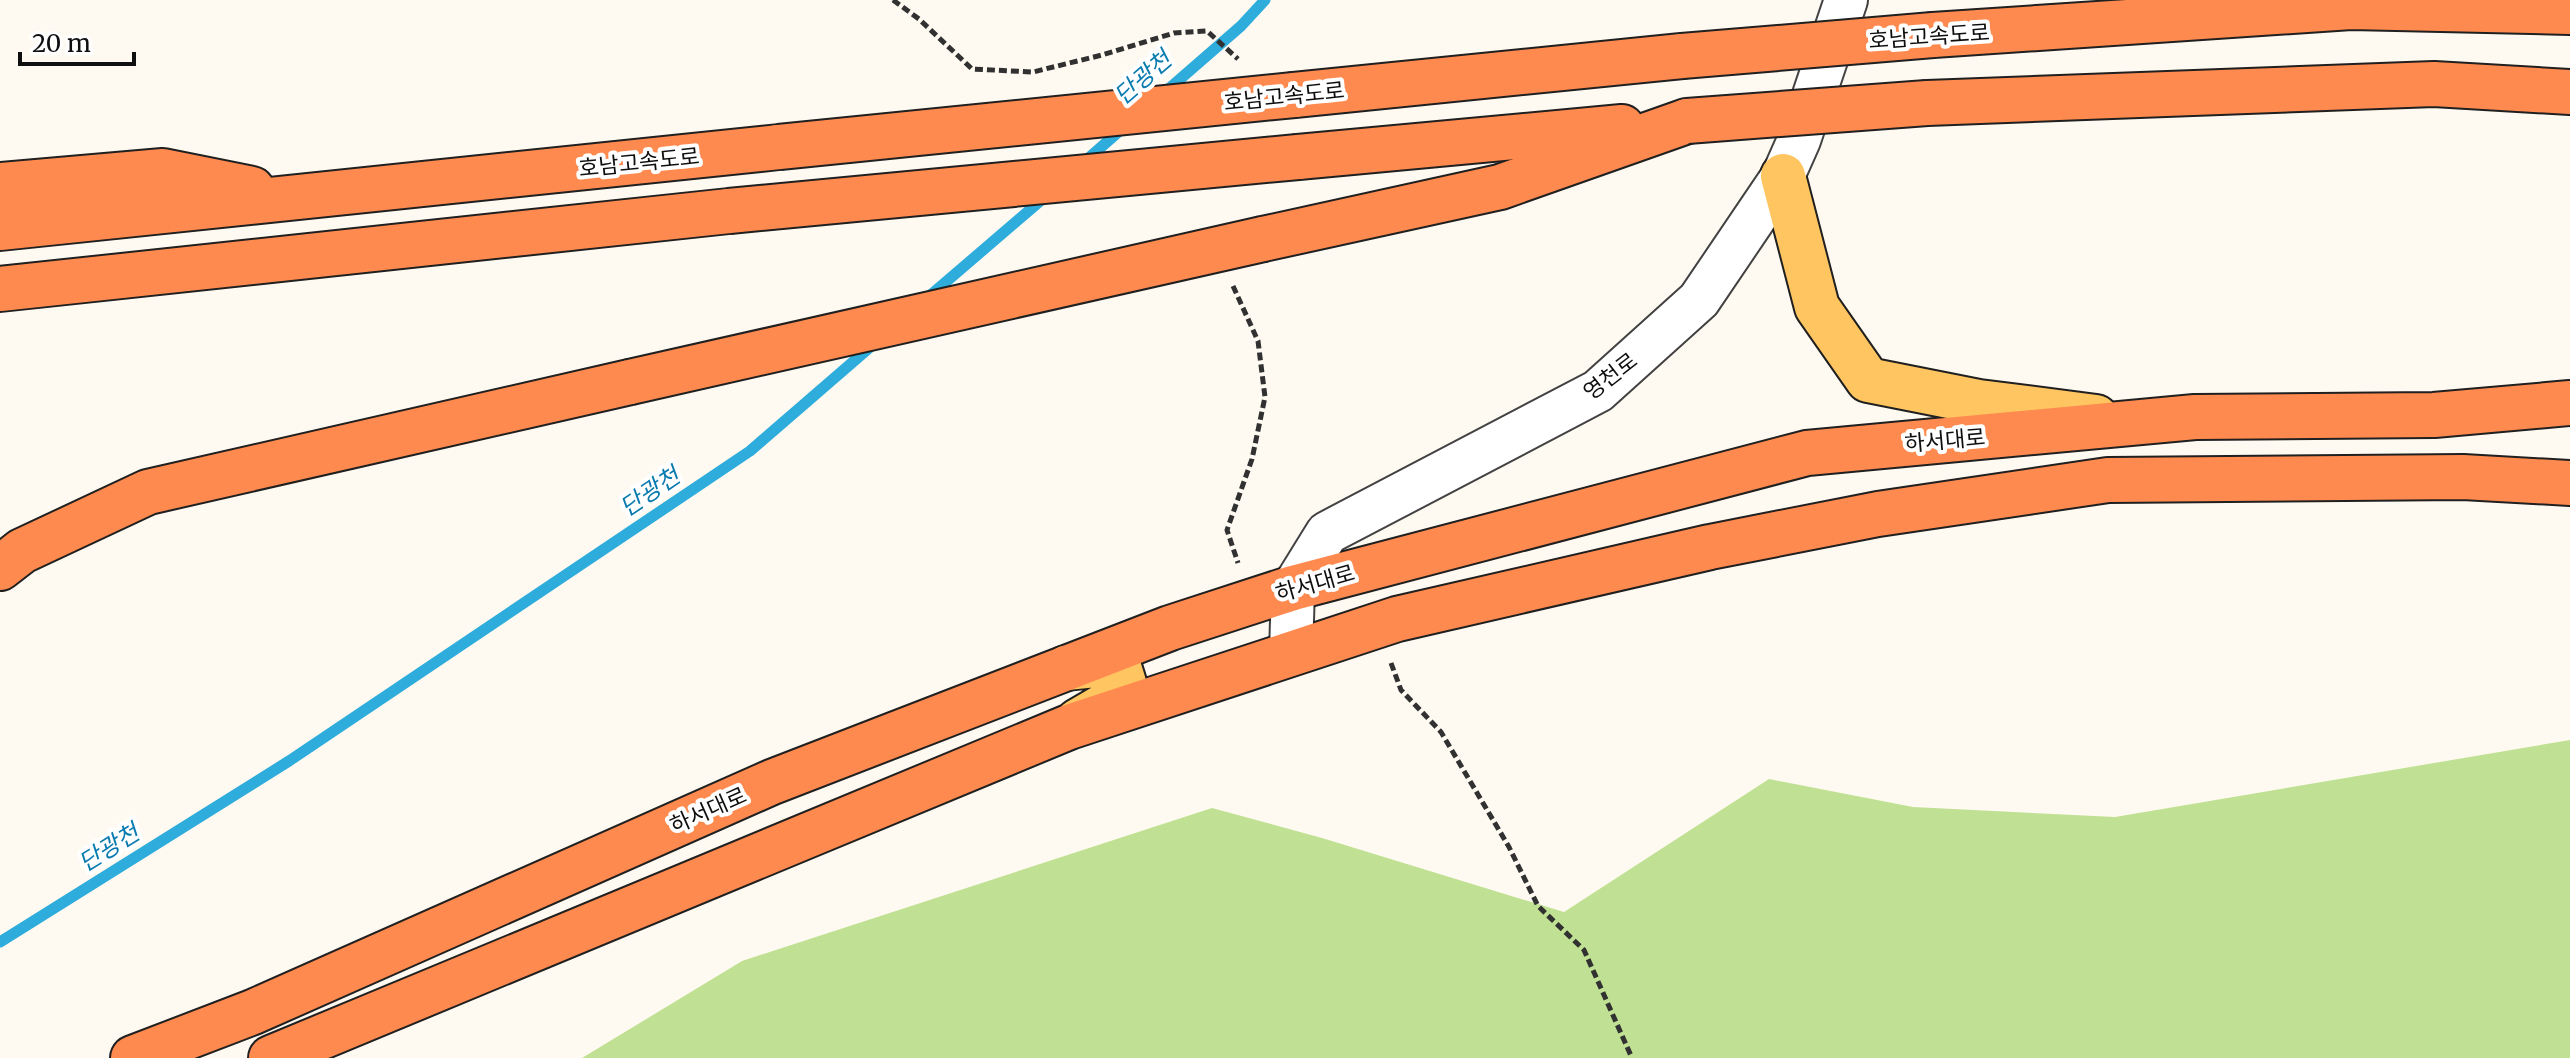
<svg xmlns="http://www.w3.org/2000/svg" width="2570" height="1058" viewBox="0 0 2570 1058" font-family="Merriweather,'Noto Sans KR',serif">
  <rect width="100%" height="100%" fill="#fffaf1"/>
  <path fill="#c0e193" d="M2570,740V1058H582L742,961L1212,808L1322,838L1564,912L1769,779L1913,807L2115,817Z"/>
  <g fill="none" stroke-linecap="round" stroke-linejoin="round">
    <g stroke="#2eacdc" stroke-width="11">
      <path d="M1164,93L1241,26L1265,0"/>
      <path d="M1083,163L1124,127"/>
      <path d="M926,299L1046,196"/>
      <path d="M0,942L289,761L750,451L876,342"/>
    </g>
    <g stroke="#424242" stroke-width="46">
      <path id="minor" d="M1291,653L1293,588L1327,533L1598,391L1699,300L1783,176L1799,140L1846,0"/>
    </g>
    <g stroke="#202020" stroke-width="48">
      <g id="major">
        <path d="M1783,176L1817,307L1868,380L1979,402L2096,417"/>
        <path d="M1066,668L1105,664L1119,667L1124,683L1114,700L1078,721"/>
      </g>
    </g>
    <g stroke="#202020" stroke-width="48">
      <g id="highway">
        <path d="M1933,35L2351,7L2570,12"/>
        <path d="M1294,95L1682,56"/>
        <path d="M1927,103L2434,84L2570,92"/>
        <path d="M1298,157L1622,127"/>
        <path d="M0,185L163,171L252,189"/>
        <path d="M0,228L779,147"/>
        <path d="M1263,239L1500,187L1687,121"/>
        <path d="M0,289L729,211"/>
        <path d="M0,568L22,551L148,492L630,382"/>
        <path d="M133,1058L253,1012L772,782L1170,628L1293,588L1807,453L2195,417L2434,415L2570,403"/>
        <path d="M271,1058L1069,727L1397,619L1710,547L1878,514L2108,480L2463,477L2570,483"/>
      </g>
    </g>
    <g stroke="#313131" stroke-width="5" stroke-dasharray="8 4" stroke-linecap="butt">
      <path d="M893,0L919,19L972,69L1033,72L1102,55L1174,33L1207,31L1238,59"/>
      <path d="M1233,286L1258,341L1265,397L1252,459L1227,530L1238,563"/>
      <path d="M1391,663L1401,690L1441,732L1509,847L1538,906L1584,950L1632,1058"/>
    </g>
    <use href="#minor" stroke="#fff" stroke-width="42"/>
    <use href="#major" stroke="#ffc561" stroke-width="44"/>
    <use href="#highway" stroke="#ff8a4f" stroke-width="44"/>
    <g stroke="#202020" stroke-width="48" stroke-linecap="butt">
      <g id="highway-bridge">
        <path d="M1682,56L1933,35"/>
        <path d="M1687,121L1927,103"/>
        <path d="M779,147L1294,95"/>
        <path d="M729,211L1298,157"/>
        <path d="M630,382L1263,239"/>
      </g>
    </g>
    <use href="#highway-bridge" stroke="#ff8a4f" stroke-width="44"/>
  </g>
  <g text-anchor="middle" stroke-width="8" stroke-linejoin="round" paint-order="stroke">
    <g font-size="22" fill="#0f0f0f" stroke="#fff">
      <text transform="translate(1929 36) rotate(-4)" y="8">호남고속도로</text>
      <text transform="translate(1284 96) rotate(-6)" y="8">호남고속도로</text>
      <text transform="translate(639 162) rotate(-6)" y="8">호남고속도로</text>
      <text transform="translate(1610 376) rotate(-38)" y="8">영천로</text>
      <text transform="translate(1945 440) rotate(-5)" y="8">하서대로</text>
      <text transform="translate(1315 583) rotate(-16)" y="8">하서대로</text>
      <text transform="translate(708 810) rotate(-24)" y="8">하서대로</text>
    </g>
    <g font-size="24" font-style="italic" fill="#0a7baf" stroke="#fff">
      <text transform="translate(1143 78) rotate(-41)" y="8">단광천</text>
      <text transform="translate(650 492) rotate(-34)" y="8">단광천</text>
      <text transform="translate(109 848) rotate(-32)" y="8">단광천</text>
    </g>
  </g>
  <path d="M20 52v12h114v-12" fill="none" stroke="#0f0f0f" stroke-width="4"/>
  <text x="32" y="52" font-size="24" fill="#0f0f0f" stroke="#ffffff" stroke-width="6" paint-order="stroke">20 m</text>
</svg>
